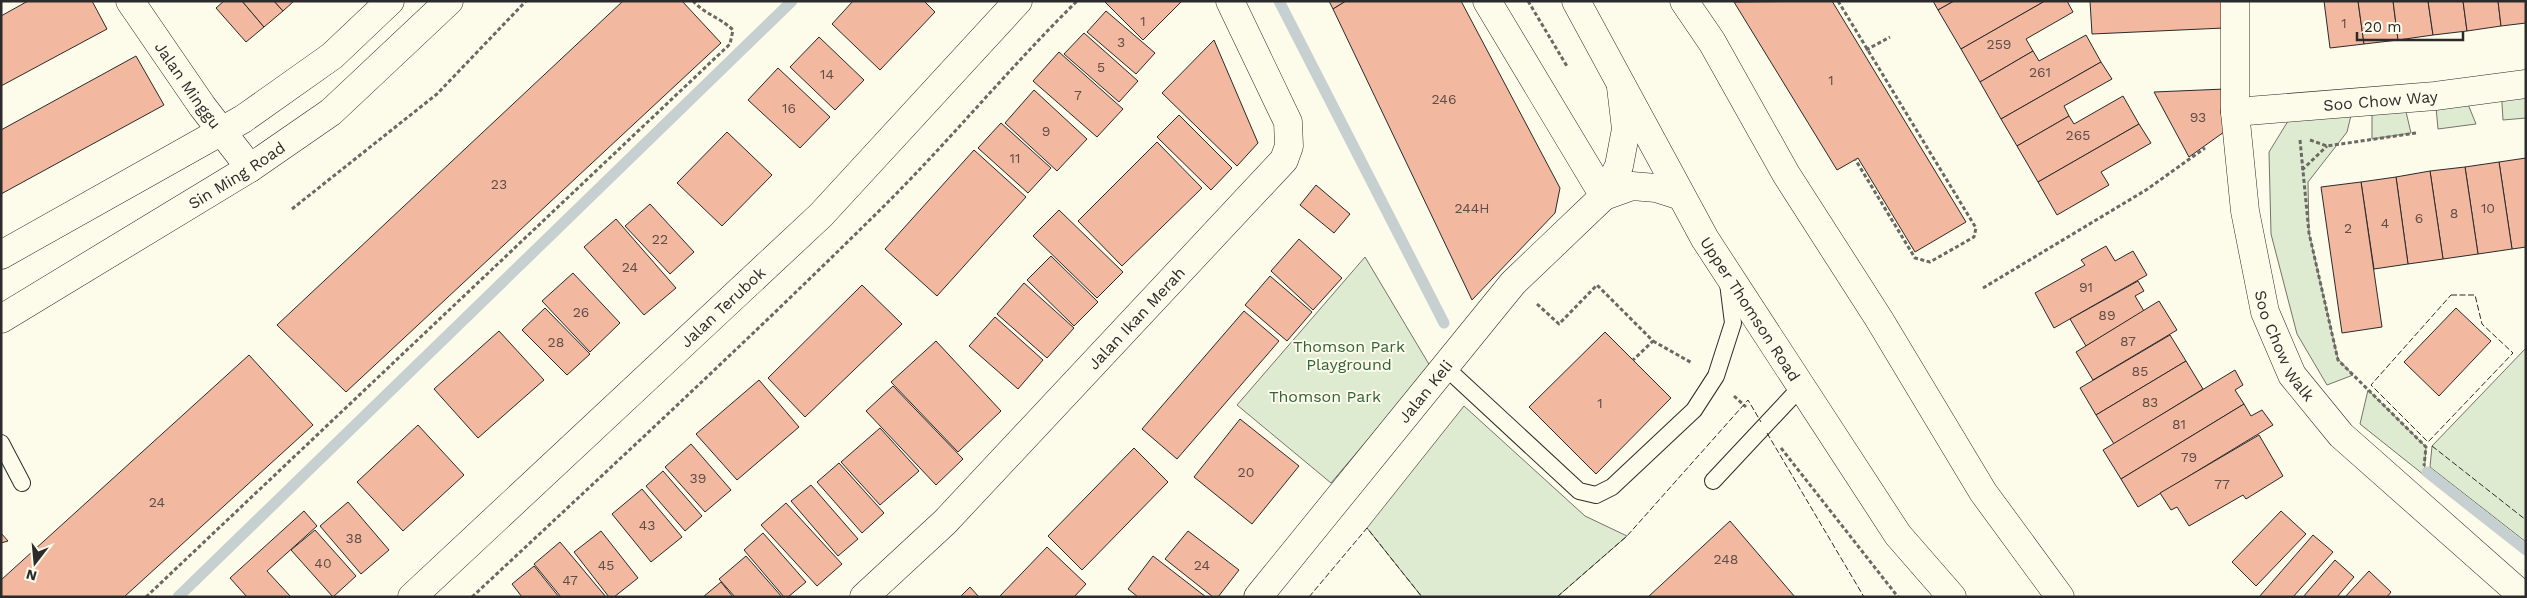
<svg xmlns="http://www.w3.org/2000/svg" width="2527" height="598" viewBox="0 0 2527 598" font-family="'Work Sans',sans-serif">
  <rect width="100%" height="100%" fill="#fdfbea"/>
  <g fill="#deebd1" stroke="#74746e">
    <path d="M2526,84V118L2503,120L2501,88Z"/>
    <path d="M2463,92L2476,124L2438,129L2435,96Z"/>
    <path d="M2403,99L2411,133L2372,139V102Z"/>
    <path d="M2354,103L2347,132L2308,182L2309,233L2338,359L2353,375L2327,385L2297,334L2271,234L2269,152L2296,108Z"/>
    <path d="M1365,257L1430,366L1331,483L1237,405Z"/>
    <path d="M2526,348V542L2430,467L2432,446Z"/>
    <path d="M2368,390L2426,447L2424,475L2360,424Z"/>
    <path d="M1464,406L1585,516L1627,536L1557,597H1422L1367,528Z"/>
  </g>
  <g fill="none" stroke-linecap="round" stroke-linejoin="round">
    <g stroke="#c7d0d0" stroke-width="11">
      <path d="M1279,1L1444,323"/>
      <path d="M2427,472L2526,550"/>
      <path d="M178,597L792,1"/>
    </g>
  </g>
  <g fill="#f2b8a0" stroke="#2b2b2b">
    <path d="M28,1H92L107,29L1,86V16Z"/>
    <path d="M224,1H242L264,27L246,42L216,8Z"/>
    <path d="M242,1H274L283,11L264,27Z"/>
    <path d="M274,1H294L283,11Z"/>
    <path d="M623,1H682L721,43L346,392L277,325Z"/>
    <path d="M853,1H924L935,12L880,70L832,24Z"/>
    <path d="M1104,1H1181V2L1143,40Z"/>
    <path d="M1329,1H1346L1333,9Z"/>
    <path d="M1346,1H1461L1560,188L1555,213L1472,300L1333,9Z"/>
    <path d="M1832,1L1966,222L1915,252L1858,158L1837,170L1734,2Z"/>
    <path d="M1933,1H1954L1938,10Z"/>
    <path d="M1954,1H2045L1961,49L1938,10Z"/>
    <path d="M2045,1H2067L2073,12L2026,39L2033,51L1980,82L1961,49Z"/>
    <path d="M2090,1H2223L2224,28L2092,34Z"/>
    <path d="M2324,1H2358L2364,44L2330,48Z"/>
    <path d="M2358,1H2393L2398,40L2364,44Z"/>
    <path d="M2393,1H2428L2433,35L2398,40Z"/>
    <path d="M2428,1H2463L2467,31L2433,35Z"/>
    <path d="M2463,1H2498L2501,26L2467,31Z"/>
    <path d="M2498,1H2526V23L2501,26Z"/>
    <path d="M1106,11L1155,53L1136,74L1087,32Z"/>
    <path d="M1084,33L1138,81L1119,102L1064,54Z"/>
    <path d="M2086,35L2101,62L2001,119L1980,82L2033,51L2039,61Z"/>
    <path d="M819,37L864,80L835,110L790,67Z"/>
    <path d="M1214,40L1258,143L1237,166L1162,93Z"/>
    <path d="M1059,52L1123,109L1097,137L1033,81Z"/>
    <path d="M136,56L164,105L1,194V130Z"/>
    <path d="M2101,62L2112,79L2064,106L2069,116L2017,146L2001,119Z"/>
    <path d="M778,68L830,117L800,148L748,100Z"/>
    <path d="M2225,89L2231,127L2189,157L2154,92Z"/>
    <path d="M1034,90L1087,139L1057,171L1005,123Z"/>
    <path d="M2123,96L2139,124L2038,182L2017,146L2069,116L2074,124Z"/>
    <path d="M1179,115L1232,168L1211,190L1157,137Z"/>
    <path d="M1001,123L1051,168L1028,193L978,148Z"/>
    <path d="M2139,124L2151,143L2101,172L2109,185L2057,215L2038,182Z"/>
    <path d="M727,132L772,175L722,226L677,183Z"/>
    <path d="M1157,142L1202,188L1122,266L1078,221Z"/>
    <path d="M974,150L1026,197L937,296L885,249Z"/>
    <path d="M2526,158V247L2512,249L2499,162Z"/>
    <path d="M2499,162L2512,249L2478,254L2465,167Z"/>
    <path d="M2465,167L2478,254L2443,259L2430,171Z"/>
    <path d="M2430,171L2443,259L2408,264L2396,177Z"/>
    <path d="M2396,177L2408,264L2374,269L2361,182Z"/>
    <path d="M2361,182L2382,327L2342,333L2321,187Z"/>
    <path d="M1316,185L1350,214L1334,233L1300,205Z"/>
    <path d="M650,204L694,252L670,274L625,226Z"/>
    <path d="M1059,210L1123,272L1097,298L1033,236Z"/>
    <path d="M616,219L676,288L644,315L584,247Z"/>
    <path d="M1299,239L1342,278L1313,310L1271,271Z"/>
    <path d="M2106,246L2115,261L2133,251L2147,275L2054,328L2035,293L2085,265L2081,260Z"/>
    <path d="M1051,256L1098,302L1074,326L1027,280Z"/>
    <path d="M573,273L620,323L590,352L542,301Z"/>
    <path d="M1270,276L1312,312L1287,341L1245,305Z"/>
    <path d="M2138,281L2144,291L2135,296L2144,311L2086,346L2070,319Z"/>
    <path d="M1024,283L1074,328L1047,358L997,314Z"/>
    <path d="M862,285L902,324L805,417L768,378Z"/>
    <path d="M2159,301L2177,330L2093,380L2076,352Z"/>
    <path d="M545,308L590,354L567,375L522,330Z"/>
    <path d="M2456,308L2491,341L2439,396L2404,362Z"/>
    <path d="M1244,311L1279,341L1177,459L1142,429Z"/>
    <path d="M995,317L1043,360L1018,389L969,346Z"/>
    <path d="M499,331L544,380L478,438L434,389Z"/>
    <path d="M1605,332L1671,398L1596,474L1529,407Z"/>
    <path d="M2170,335L2186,361L2096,415L2080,388Z"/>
    <path d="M936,341L1001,411L958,452L891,382Z"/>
    <path d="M249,355L313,425L124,597H1V580Z"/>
    <path d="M2186,361L2203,389L2114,444L2096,415Z"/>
    <path d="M2235,370L2243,385L2235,390L2244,404L2121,479L2103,450Z"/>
    <path d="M759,380L799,427L737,480L696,434Z"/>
    <path d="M893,386L963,459L936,485L866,411Z"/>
    <path d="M2244,404L2251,416L2262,410L2273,425L2138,507L2121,479Z"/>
    <path d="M1240,419L1299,466L1252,524L1194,477Z"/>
    <path d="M418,425L464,475L403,531L357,482Z"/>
    <path d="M880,428L919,471L880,505L841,462Z"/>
    <path d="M2259,435L2283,476L2246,499L2243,495L2189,526L2177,507L2171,510L2160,493Z"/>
    <path d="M691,444L731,490L705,512L665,467Z"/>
    <path d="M1134,448L1168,482L1082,570L1048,536Z"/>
    <path d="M839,463L884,513L862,533L817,482Z"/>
    <path d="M663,471L702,516L685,531L646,486Z"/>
    <path d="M811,485L858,539L838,556L791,501Z"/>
    <path d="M642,489L682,537L651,562L612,514Z"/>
    <path d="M348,502L389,550L361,574L320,526Z"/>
    <path d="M786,503L842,564L817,586L761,525Z"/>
    <path d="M304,511L317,526L267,571L291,597H247L230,578Z"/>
    <path d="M2281,511L2306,534L2256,586L2232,562Z"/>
    <path d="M1730,521L1795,597H1648Z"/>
    <path d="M315,530L356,576L333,597L291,550Z"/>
    <path d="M601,531L638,578L614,597H609L574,552Z"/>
    <path d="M1188,531L1239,570L1218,597H1213L1165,559Z"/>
    <path d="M1,533L8,541L1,543Z"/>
    <path d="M763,533L806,582L788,597H784L744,550Z"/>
    <path d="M2313,535L2333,552L2293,597H2259Z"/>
    <path d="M560,542L606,597H561L534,564Z"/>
    <path d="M1047,547L1086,584L1074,597H999Z"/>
    <path d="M746,556L782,597H735L719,579Z"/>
    <path d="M1153,556L1206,597H1138L1128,589Z"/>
    <path d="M2335,560L2354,577L2337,597H2303Z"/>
    <path d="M534,566L559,597H522L512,584Z"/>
    <path d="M2369,571L2391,592L2387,597H2345Z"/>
    <path d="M721,582L733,597H703Z"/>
    <path d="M970,587L979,597H960Z"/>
  </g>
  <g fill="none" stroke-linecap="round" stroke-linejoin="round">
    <g stroke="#2b2b2b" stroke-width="18">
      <g id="service">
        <path d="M1444,366L1579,491L1596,495L1612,487L1694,410L1716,376L1733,323L1728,283"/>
        <path d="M1,443L22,483"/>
        <path d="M1713,481L1800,388"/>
      </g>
    </g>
    <g stroke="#2b2b2b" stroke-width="29">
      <g id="minor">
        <path id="s1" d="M130,1L202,106L250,168"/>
        <path d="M1487,1L1604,196"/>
        <path id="s2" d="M2235,1V112L2245,211L2265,312L2292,375L2341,435L2524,597"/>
        <path id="s3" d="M2235,112L2435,96L2526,84"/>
        <path d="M1604,196L1632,186L1656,188L1681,196"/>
        <path id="s4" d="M412,597L821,215L1018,1"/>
        <path id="s5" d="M864,597L945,522L1284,160L1289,146L1288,122L1230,1"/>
        <path id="s6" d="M1258,597L1513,283L1604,196L1619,166L1626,129L1621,87"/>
      </g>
    </g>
    <g stroke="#2b2b2b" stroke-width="29">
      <g id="tertiary">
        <path d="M1,255L243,119L332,56L390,1"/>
        <path id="s7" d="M1,319L250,168L331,112L449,1"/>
      </g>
    </g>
    <g stroke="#2b2b2b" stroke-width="29">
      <g id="primary">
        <path id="s8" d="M1576,1L1705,239L1898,535L1952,597"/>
        <path d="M1684,1L1712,42L1786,174L1879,319L1983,492L2060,597"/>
      </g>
    </g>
    <g stroke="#6a6964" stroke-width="3" stroke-dasharray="4 2.5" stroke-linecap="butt">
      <path d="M1528,1L1568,68"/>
      <path d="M1838,1L1976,228L1974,237L1930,262L1915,258L1855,159"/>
      <path d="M1866,50L1890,37"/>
      <path d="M2300,140L2309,233L2338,360L2426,447L2424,466"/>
      <path d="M2310,140L2327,146L2416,133"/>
      <path d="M2302,170L2327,146"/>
      <path d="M292,209L437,94L526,1"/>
      <path d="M1983,288L2146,190L2205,148"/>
      <path d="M1537,304L1559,324L1597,285L1653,341L1633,360"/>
      <path d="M1653,341L1692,363"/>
      <path d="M1734,396L1746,407"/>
      <path d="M1781,448L1898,597"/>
      <path d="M146,597L730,44L733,30C718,16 706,15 693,1"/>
      <path d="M472,597C611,467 752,337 887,203C952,138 1011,66 1077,1"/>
    </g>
    <use href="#service" stroke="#fdfbea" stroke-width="16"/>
    <use href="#minor" stroke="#fdfbea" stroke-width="28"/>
    <use href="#tertiary" stroke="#fdfbea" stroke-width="28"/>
    <use href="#primary" stroke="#fdfbea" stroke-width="28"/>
    <g stroke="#2b2b2b" stroke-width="1" stroke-dasharray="6 2.5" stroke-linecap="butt">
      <path d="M2451,295H2475L2482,324L2513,353L2428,442L2371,385Z"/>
      <path d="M1767,433L1864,597"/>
      <path d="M2432,446L2526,520"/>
      <path d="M1309,597L1367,528L1422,597"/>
      <path d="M1557,597L1627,536L1748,400L1761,422"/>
    </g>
  </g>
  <g text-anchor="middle" stroke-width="4" stroke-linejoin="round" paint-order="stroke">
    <g font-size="14" fill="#5d4e48">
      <text x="1143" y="26">1</text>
      <text x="2344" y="28">1</text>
      <text x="1121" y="47">3</text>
      <text x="1999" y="49">259</text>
      <text x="1101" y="72">5</text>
      <text x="2040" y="77">261</text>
      <text x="827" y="79">14</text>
      <text x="1831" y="85">1</text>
      <text x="1078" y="100">7</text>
      <text x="1444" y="104">246</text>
      <text x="789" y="113">16</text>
      <text x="2198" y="122">93</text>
      <text x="1046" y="136">9</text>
      <text x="2078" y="140">265</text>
      <text x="1015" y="163">11</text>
      <text x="499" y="189">23</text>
      <text x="1472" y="213">244H</text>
      <text x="2488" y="213">10</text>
      <text x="2454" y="218">8</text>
      <text x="2419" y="223">6</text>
      <text x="2385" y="228">4</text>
      <text x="2348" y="233">2</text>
      <text x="660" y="244">22</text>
      <text x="630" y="272">24</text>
      <text x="2086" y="292">91</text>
      <text x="581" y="317">26</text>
      <text x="2107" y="320">89</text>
      <text x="2128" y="346">87</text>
      <text x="556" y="347">28</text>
      <text x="2140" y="376">85</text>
      <text x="2150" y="407">83</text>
      <text x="1600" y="408">1</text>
      <text x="2179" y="429">81</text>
      <text x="2189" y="462">79</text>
      <text x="1246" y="477">20</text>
      <text x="698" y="483">39</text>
      <text x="2222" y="489">77</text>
      <text x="157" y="507">24</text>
      <text x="647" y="530">43</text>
      <text x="354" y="543">38</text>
      <text x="1726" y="564">248</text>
      <text x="323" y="568">40</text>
      <text x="606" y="570">45</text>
      <text x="1202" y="570">24</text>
      <text x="570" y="585">47</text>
    </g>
    <g font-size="16" fill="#2b2b2b" stroke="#fdfbea">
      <text dy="6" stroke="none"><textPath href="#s1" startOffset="102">Jalan Minggu</textPath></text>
      <text dy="6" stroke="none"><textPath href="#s3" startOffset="146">Soo Chow Way</textPath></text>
      <text dy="6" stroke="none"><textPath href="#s7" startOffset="276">Sin Ming Road</textPath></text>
      <text dy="6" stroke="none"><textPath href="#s4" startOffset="425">Jalan Terubok</textPath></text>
      <text dy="6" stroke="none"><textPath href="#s8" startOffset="354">Upper Thomson Road</textPath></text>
      <text dy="6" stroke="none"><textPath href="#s5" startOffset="390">Jalan Ikan Merah</textPath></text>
      <text dy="6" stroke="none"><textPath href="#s2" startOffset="352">Soo Chow Walk</textPath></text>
      <text dy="6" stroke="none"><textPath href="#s6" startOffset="265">Jalan Keli</textPath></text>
    </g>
    <g font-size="16" fill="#34623c" stroke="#fdfbea">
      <text x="1349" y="352">Thomson Park<tspan x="1349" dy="18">Playground</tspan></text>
      <text x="1325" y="402">Thomson Park</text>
    </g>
  </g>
  <rect width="2527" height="598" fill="none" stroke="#2b2b2b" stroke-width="5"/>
  <g transform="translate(35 563) rotate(196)" stroke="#fdfbea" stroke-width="4" paint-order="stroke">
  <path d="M0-4L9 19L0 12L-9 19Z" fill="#2b2b2b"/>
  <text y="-8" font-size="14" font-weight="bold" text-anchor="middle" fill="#2b2b2b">N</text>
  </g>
  <path d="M2357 32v8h106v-8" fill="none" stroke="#2b2b2b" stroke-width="2.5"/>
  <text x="2364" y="32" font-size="15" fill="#2b2b2b" stroke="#fdfbea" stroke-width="4" paint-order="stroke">20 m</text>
</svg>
